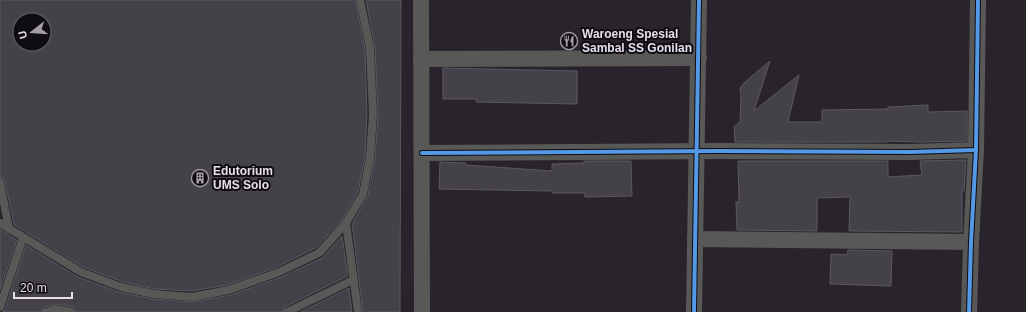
<svg xmlns="http://www.w3.org/2000/svg" width="1026" height="312" viewBox="0 0 1026 312" font-family="Helvetica,sans-serif">
  <rect width="100%" height="100%" fill="#29242c"/>
  <g fill="#454148" stroke="#5c585f" fill-rule="evenodd">
    <path d="M0,0H355L365,49L367,114L365,157L358,192L342,220L316,248L277,267L228,285L192,291L155,289L123,282L83,267L14,225L5,181L4,178L0,177ZM20,20H44V44H20Z"/>
    <path d="M366,0H401L400,312H363L352,224L368,195L375,158L378,114L375,48Z"/>
    <path d="M770,61L754,111L799,75L788,122H822V110L888,109V107L928,105V112L967,111V141L918,142L887,141V142H735L734,127L740,122L741,96L740,88L745,82Z"/>
    <path d="M443,68L577,71V104L476,102V99H443Z"/>
    <path d="M966,160L964,191H962V232L849,231L850,197L817,198V231L737,230L736,202H739L738,161H888V177L922,175L920,161Z"/>
    <path d="M584,161H631L632,196L585,197V193H552V191L439,189L440,162L466,163V165L552,171V164L584,163Z"/>
    <path d="M0,229L17,240L0,290Z"/>
    <path d="M342,236L348,276L285,307L282,312H76L75,308L72,307L56,304L44,307L41,312H2L5,309L26,245L78,277L119,292L153,299L192,302L231,295L281,277L322,258Z"/>
    <path d="M848,250L892,251L891,286L830,284L831,254L847,255Z"/>
    <path d="M349,288L352,312H300Z"/>
  </g>
  <g fill="none" stroke-linecap="round" stroke-linejoin="round">
    <g stroke="#585857" stroke-width="8">
      <path d="M0,182L9,229"/>
      <path d="M0,223L81,272L121,287L154,294L192,297L229,290L279,272L319,253L346,223L363,194L370,158L373,114L370,48L360,0"/>
      <path d="M346,223L358,312"/>
      <path d="M0,307L23,238"/>
      <path d="M46,312L55,309L71,312"/>
      <path d="M287,312L353,280"/>
    </g>
    <g stroke="#585857" stroke-width="16">
      <path d="M421,0L422,312"/>
      <path d="M421,59L699,58"/>
      <path d="M422,153L718,151L910,152L976,150"/>
      <path d="M695,239L971,242"/>
      <path d="M694,312L699,0"/>
      <path d="M969,312L971,242L976,150L978,0"/>
    </g>
    <g stroke="#100c13" stroke-width="6">
      <g id="cycleway">
        <path d="M422,153L718,151L910,152L976,150"/>
        <path d="M694,312L699,0"/>
        <path d="M969,312L971,242L976,150L978,0"/>
      </g>
    </g>
    <use href="#cycleway" stroke="#5399e6" stroke-width="4"/>
  </g>
  <defs>
    <g id="restaurant-ring" transform="scale(0.9)"><circle r="9.5" fill="#100c13" stroke="#a49ea8" stroke-width="1.5"/><path d="M-5-6h1v4h1v-4h1v4h1v-4h1v5L-1.5 .5V6h-2V.5L-5-1ZM5-6V6H3V1.5H1.5Q1.5-4 5-6Z" fill="#a49ea8"/></g>
    <g id="building-ring" transform="scale(0.9)"><circle r="9.5" fill="#100c13" stroke="#a49ea8" stroke-width="1.5"/><path d="M-4-6H4V6H1V3H-1V6H-4ZM-2.5-4.3h1.7v1.8h-1.7ZM.8-4.3h1.7v1.8H.8ZM-2.5-1h1.7V.8h-1.7ZM.8-1h1.7V.8H.8Z" fill="#a49ea8"/></g>
  </defs>
  <g fill-rule="evenodd">
    <use href="#restaurant-ring" x="569" y="41"/>
    <use href="#building-ring" x="200" y="178"/>
  </g>
  <g text-anchor="middle" stroke-width="4" stroke-linejoin="round" paint-order="stroke">
    <g font-size="12" font-weight="bold" fill="#e6e0eb" stroke="#100c13" text-anchor="start">
      <text x="582" y="38">Waroeng Spesial<tspan x="582" dy="14">Sambal SS Gonilan</tspan></text>
      <text x="213" y="175">Edutorium<tspan x="213" dy="14">UMS Solo</tspan></text>
    </g>
  </g>
  <g transform="translate(32 32) rotate(253)"><circle r="19" fill="#100c13" stroke="#666169"/>
  <path d="M0-3L7 15L0 10L-7 15Z" fill="#a49ea8"/>
  <text y="-6" font-size="11" font-weight="bold" text-anchor="middle" fill="#e6e0eb">U</text>
  </g>
  <path d="M14 292v6h58v-6" fill="none" stroke="#e6e0eb" stroke-width="2"/>
  <text x="20" y="292" font-size="12" fill="#e6e0eb" stroke="#100c13" stroke-width="3" paint-order="stroke">20 m</text>
</svg>
